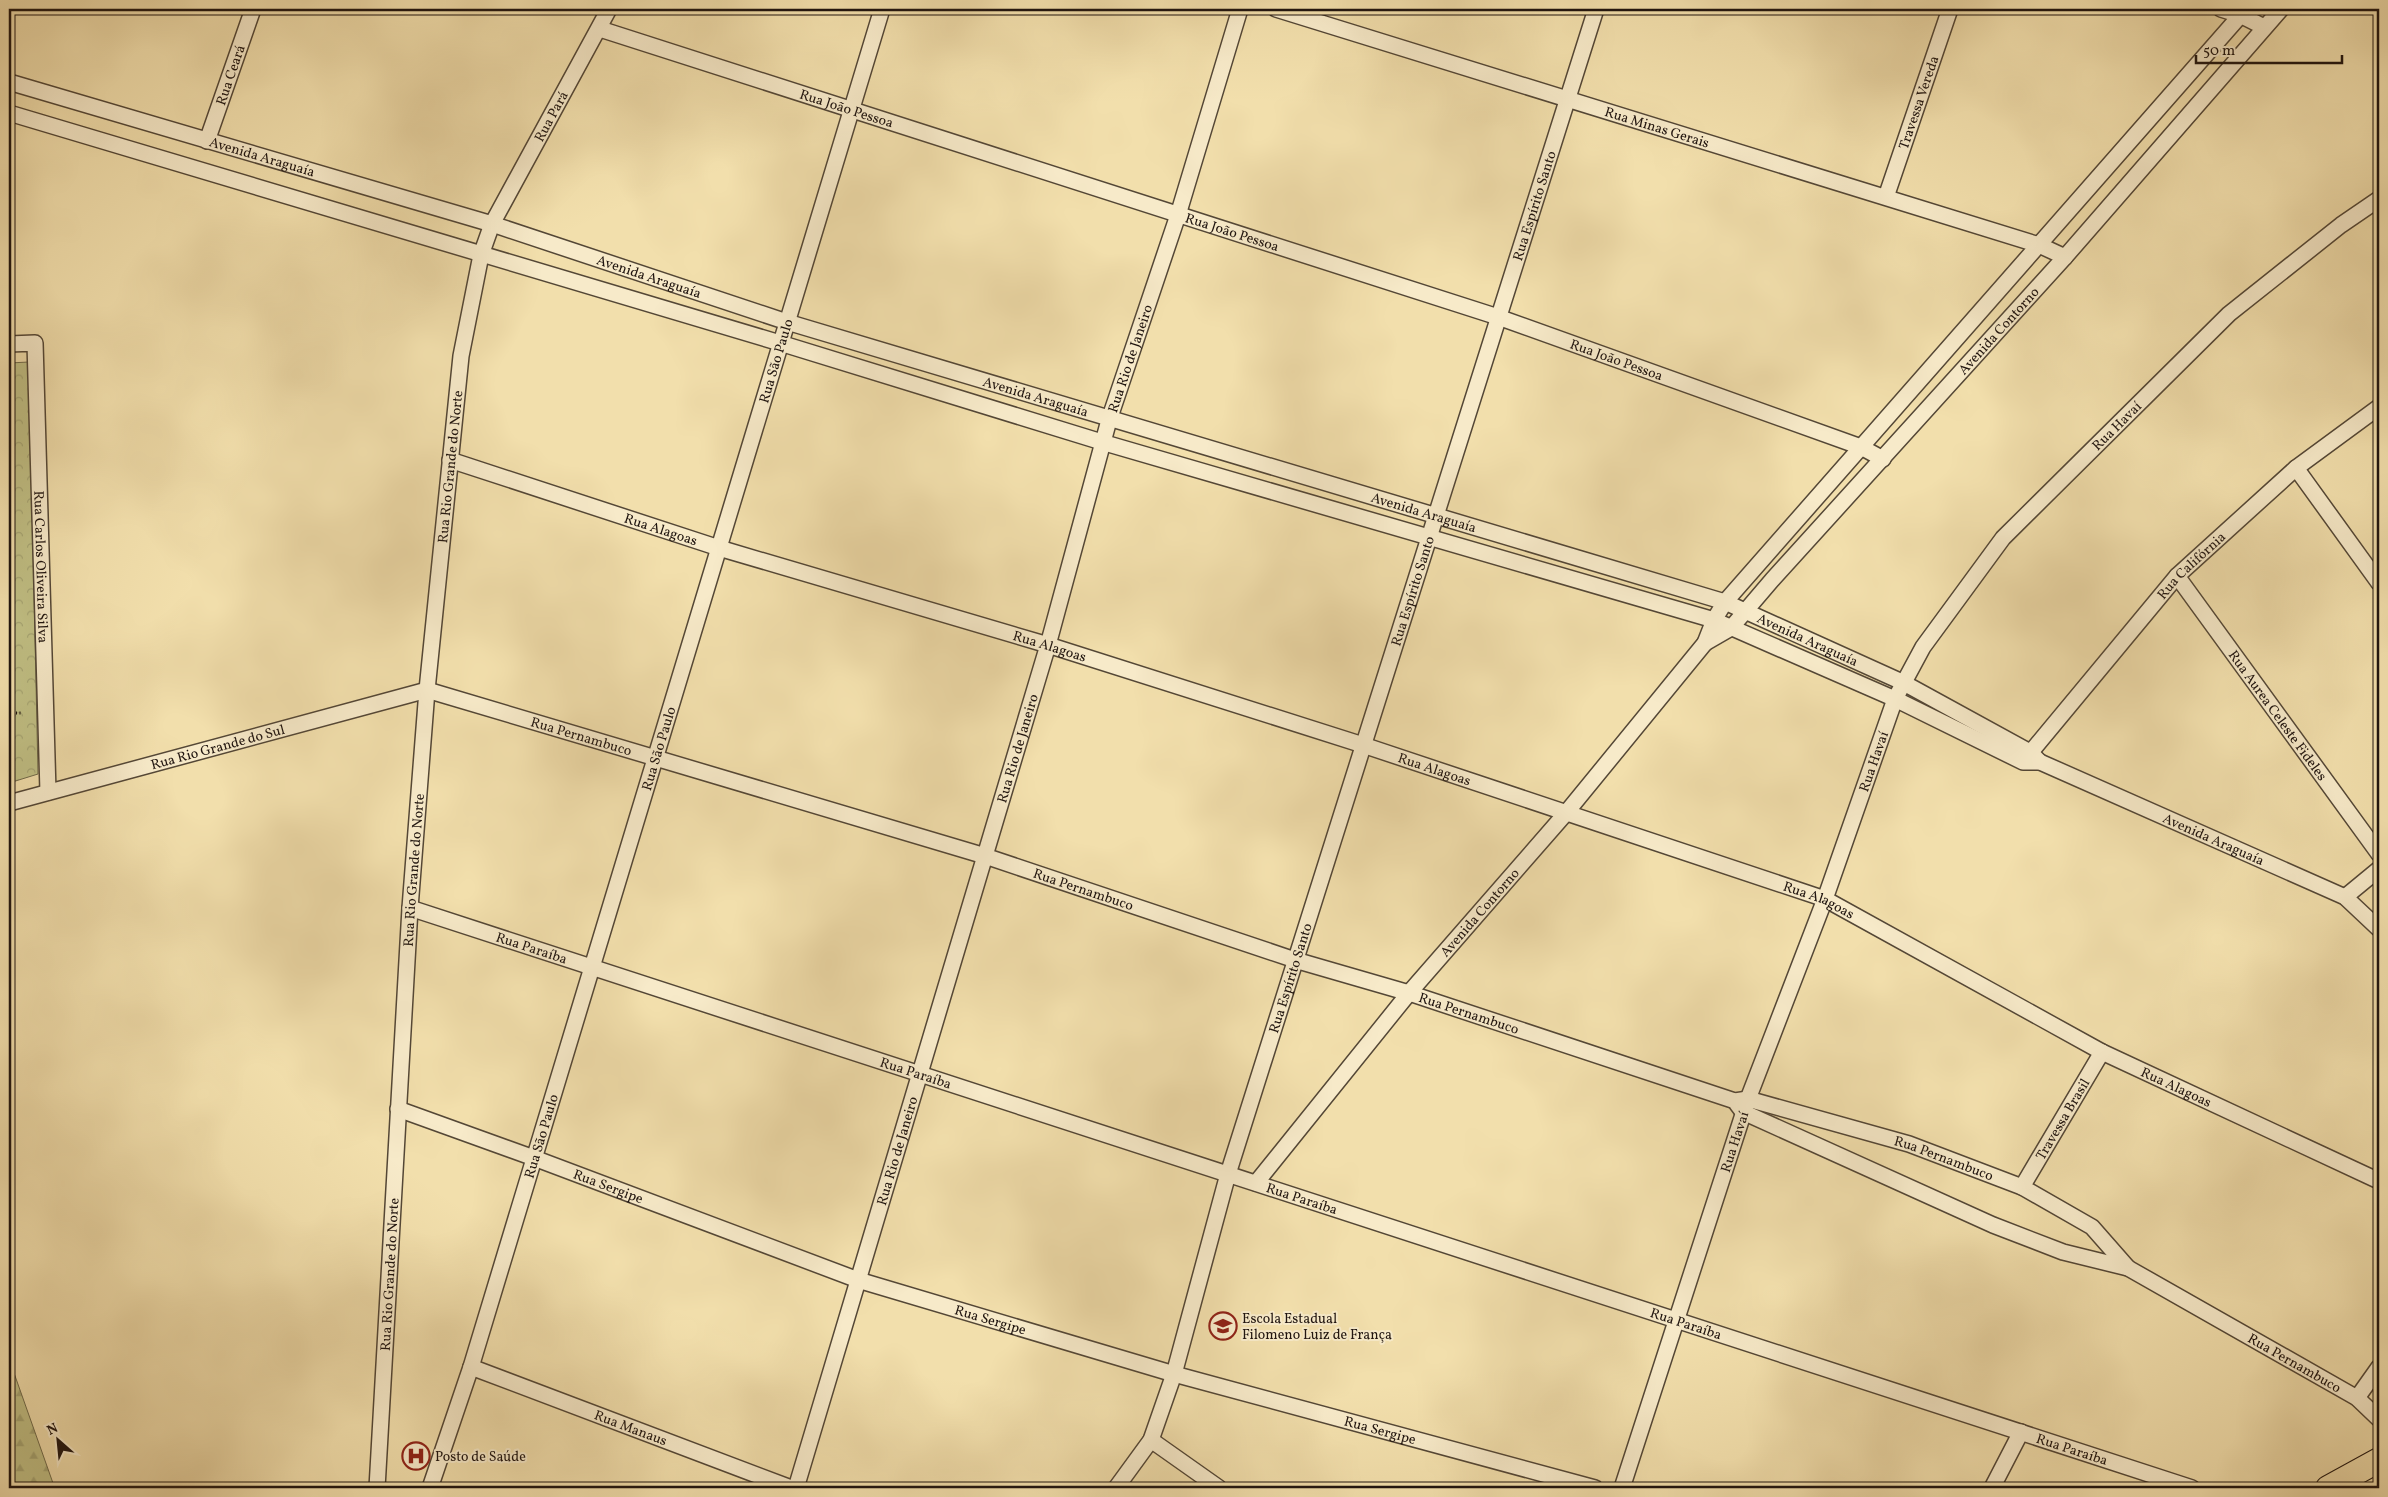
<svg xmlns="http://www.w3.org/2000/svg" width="2388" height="1497" viewBox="0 0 2388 1497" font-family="Vollkorn,serif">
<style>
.forest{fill:url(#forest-firs);stroke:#706a4a}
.park{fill:url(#park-crowns);stroke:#706a4a}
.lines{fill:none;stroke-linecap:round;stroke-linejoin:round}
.minor-casing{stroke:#544736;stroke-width:18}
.primary-casing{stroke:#1f140f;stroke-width:26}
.path{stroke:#1f140f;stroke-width:3;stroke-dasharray:1 2.5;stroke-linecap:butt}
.minor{stroke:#f7eac9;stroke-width:15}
.primary{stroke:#f2dfac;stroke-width:24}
.labels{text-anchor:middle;stroke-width:4;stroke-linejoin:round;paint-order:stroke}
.street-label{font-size:14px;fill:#1f140f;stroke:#f7eac9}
.poi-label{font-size:14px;fill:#1f140f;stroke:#f7eac9;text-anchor:start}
</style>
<defs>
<pattern id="forest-firs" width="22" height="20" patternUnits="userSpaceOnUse" patternTransform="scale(1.25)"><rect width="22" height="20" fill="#c1c085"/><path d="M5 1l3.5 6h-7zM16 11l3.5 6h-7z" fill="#a5a472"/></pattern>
<pattern id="park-crowns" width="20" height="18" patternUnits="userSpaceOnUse" patternTransform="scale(1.25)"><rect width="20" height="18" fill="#c1c085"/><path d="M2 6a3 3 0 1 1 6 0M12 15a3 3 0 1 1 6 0" fill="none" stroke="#a5a472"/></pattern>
</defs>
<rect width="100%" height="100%" fill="#f2dfac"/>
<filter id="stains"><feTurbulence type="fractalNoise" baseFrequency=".004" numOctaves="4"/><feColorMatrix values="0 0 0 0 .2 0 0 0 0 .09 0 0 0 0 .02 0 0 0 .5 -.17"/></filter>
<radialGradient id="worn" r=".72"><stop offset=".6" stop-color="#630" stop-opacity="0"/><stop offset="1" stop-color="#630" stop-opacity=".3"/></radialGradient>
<path class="forest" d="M9,1367L14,1373L54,1486L67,1488H9Z"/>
<path class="park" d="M29,362L38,774L9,783V363Z"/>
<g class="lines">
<g class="minor-casing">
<g id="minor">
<path id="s1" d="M1276,9L2039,245L2065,257"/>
<path d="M2221,9L2240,15L2264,27"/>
<path id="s2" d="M600,29L1498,317L1861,447L1883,459"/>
<path id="s3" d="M9,82L492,224L787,322L1725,602L1902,682L2030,752L2040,762"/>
<path id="s4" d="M9,113L780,343L1105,443L1714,620L1895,699L2023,762H2040L2345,897L2379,929"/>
<path id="s5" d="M207,141L253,9"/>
<path id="s6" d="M1886,197L1950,9"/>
<path id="s7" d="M9,344L35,343L48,792"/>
<path id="s8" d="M450,460L719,548L1048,645L1363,745L1825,899L2102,1052L2379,1181"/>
<path d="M2296,468L2379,583"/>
<path id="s9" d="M2177,576L2379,854"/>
<path id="s10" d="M1705,643L1731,628L1772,580L2065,257L2281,9"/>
<path id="s11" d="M2026,758L2177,576L2296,468L2379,407"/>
<path id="s12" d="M9,803L427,690L985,856L1295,960L1409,993L1735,1101L1748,1099L1909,1144L2022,1187L2092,1227L2128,1268"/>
<path d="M2345,897L2379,869"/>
<path id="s13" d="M410,908L2192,1488"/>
<path id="s14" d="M1737,1104L1743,1112L1993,1225L2063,1252L2128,1268L2357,1398L2379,1419"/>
<path id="s15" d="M398,1109L534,1158L858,1280L1174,1374L1595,1488"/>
<path id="s16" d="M1256,1183L1409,993L1566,813L1705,643L1714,620L1725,602L2246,9"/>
<path id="s17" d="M2022,1187L2102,1052"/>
<path id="s18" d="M471,1367L791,1488"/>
<path d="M2357,1398L2379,1367"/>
<path d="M1151,1440L1219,1488"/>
<path id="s19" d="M377,1488L410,908L427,690L461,356L481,255L492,224L609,9"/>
<path id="s20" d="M430,1488L471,1367L882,9"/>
<path id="s21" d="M796,1488L1048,645L1109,420L1178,215L1240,9"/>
<path id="s22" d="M1116,1488L1151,1440L1174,1374L1228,1174L1596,9"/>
<path id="s23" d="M1622,1488L1748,1099L1825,899L1895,699L1923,647L2003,538L2229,314L2341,225L2379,199"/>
<path d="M1992,1488L2021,1432"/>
</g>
</g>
<g class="primary-casing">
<path id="primary" d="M2328,1488L2379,1460"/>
</g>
<path class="path" d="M9,713H21"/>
<use href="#minor" class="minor"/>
<use href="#primary" class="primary"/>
</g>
<defs>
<g id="school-ring" transform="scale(1.4375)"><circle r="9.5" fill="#f7eac9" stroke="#8f2418" stroke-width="1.5"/><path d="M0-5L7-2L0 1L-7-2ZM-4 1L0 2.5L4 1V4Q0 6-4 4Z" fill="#8f2418"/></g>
<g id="hospital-ring" transform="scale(1.4375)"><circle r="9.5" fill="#f7eac9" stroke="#8f2418" stroke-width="1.5"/><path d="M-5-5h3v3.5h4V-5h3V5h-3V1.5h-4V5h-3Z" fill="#8f2418"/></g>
</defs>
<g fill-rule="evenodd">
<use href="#school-ring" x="1223" y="1326"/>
<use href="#hospital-ring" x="416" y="1456"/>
</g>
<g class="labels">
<g class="street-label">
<text dy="5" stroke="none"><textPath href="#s5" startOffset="70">Rua Ceará</textPath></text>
<text dy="5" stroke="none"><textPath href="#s6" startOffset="100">Travessa Vereda</textPath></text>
<text dy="5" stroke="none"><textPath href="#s2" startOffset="259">Rua João Pessoa</textPath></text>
<text dy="5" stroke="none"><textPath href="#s19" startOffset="1394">Rua Pará</textPath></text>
<text dy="5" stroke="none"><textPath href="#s1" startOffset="399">Rua Minas Gerais</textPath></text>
<text dy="5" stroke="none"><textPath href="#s3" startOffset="264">Avenida Araguaía</textPath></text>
<text dy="5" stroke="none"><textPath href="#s22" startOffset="1352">Rua Espírito Santo</textPath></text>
<text dy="5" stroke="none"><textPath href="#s2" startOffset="664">Rua João Pessoa</textPath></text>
<text dy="5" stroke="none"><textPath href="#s3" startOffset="669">Avenida Araguaía</textPath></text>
<text dy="5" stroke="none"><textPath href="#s10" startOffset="430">Avenida Contorno</textPath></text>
<text dy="5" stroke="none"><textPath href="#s21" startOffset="1178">Rua Rio de Janeiro</textPath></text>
<text dy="5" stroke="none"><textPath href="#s2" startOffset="1069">Rua João Pessoa</textPath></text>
<text dy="5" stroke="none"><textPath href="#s20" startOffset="1179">Rua São Paulo</textPath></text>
<text dy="5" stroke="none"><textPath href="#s3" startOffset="1074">Avenida Araguaía</textPath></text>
<text dy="5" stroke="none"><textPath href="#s23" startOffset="1189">Rua Havaí</textPath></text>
<text dy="5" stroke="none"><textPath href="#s19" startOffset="1024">Rua Rio Grande do Norte</textPath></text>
<text dy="5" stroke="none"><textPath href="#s3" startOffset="1479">Avenida Araguaía</textPath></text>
<text dy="5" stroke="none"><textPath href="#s8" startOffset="222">Rua Alagoas</textPath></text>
<text dy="5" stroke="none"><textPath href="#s11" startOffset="254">Rua Califórnia</textPath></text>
<text dy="5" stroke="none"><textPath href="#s7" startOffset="250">Rua Carlos Oliveira Silva</textPath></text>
<text dy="5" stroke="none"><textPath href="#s22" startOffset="948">Rua Espírito Santo</textPath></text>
<text dy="5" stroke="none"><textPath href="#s3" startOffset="1884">Avenida Araguaía</textPath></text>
<text dy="5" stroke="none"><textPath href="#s8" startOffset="628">Rua Alagoas</textPath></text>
<text dy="5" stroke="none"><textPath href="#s9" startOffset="172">Rua Aurea Celeste Fideles</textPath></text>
<text dy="5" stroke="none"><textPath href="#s12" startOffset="594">Rua Pernambuco</textPath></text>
<text dy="5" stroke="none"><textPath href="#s12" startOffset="216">Rua Rio Grande do Sul</textPath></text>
<text dy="5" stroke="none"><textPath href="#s21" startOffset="772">Rua Rio de Janeiro</textPath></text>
<text dy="5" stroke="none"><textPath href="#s20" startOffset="774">Rua São Paulo</textPath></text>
<text dy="5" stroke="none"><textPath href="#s23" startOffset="769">Rua Havaí</textPath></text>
<text dy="5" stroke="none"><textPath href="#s8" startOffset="1032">Rua Alagoas</textPath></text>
<text dy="5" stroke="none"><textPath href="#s4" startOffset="2326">Avenida Araguaía</textPath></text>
<text dy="5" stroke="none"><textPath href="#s19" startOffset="619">Rua Rio Grande do Norte</textPath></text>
<text dy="5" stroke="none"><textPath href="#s12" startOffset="1119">Rua Pernambuco</textPath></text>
<text dy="5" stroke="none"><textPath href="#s8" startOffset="1438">Rua Alagoas</textPath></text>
<text dy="5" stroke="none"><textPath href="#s16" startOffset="351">Avenida Contorno</textPath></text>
<text dy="5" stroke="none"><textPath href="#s13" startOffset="128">Rua Paraíba</textPath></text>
<text dy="5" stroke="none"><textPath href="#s22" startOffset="542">Rua Espírito Santo</textPath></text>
<text dy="5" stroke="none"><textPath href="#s12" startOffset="1524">Rua Pernambuco</textPath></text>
<text dy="5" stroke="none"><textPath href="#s13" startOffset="532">Rua Paraíba</textPath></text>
<text dy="5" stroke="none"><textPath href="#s8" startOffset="1842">Rua Alagoas</textPath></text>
<text dy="5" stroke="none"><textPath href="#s17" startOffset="79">Travessa Brasil</textPath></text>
<text dy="5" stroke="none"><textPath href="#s20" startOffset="369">Rua São Paulo</textPath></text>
<text dy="5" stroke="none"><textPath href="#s23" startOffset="364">Rua Havaí</textPath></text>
<text dy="5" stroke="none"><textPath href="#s21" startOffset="352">Rua Rio de Janeiro</textPath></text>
<text dy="5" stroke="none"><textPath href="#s12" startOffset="2022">Rua Pernambuco</textPath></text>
<text dy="5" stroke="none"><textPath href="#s15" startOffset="224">Rua Sergipe</textPath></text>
<text dy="5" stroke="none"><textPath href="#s13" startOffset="938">Rua Paraíba</textPath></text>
<text dy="5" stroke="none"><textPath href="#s19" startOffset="214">Rua Rio Grande do Norte</textPath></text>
<text dy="5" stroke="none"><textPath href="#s15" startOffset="629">Rua Sergipe</textPath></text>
<text dy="5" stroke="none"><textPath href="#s13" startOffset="1342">Rua Paraíba</textPath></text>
<text dy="5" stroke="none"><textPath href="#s14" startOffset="618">Rua Pernambuco</textPath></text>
<text dy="5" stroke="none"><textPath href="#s18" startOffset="171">Rua Manaus</textPath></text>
<text dy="5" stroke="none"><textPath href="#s15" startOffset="1034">Rua Sergipe</textPath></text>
<text dy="5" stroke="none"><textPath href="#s13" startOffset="1748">Rua Paraíba</textPath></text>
</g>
<g class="poi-label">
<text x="1242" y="1323">Escola Estadual<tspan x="1242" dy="16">Filomeno Luiz de França</tspan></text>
<text x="435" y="1461">Posto de Saúde</text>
</g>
</g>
<rect width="2388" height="1497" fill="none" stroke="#f2dfac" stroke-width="30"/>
<rect x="10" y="10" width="2368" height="1477" fill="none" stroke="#1f140f" stroke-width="2.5"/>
<rect x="15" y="15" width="2358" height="1467" fill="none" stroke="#1f140f"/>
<g transform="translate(58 1440) rotate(333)" stroke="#f7eac9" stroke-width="4" paint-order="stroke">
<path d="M0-4L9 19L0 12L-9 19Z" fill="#1f140f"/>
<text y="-8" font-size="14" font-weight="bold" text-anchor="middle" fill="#1f140f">N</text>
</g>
<path d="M2196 55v8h146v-8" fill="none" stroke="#1f140f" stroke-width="2.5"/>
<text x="2203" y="55" font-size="15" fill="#1f140f" stroke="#f7eac9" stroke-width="4" paint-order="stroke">50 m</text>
<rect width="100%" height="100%" filter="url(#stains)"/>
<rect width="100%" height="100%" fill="url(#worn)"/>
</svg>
